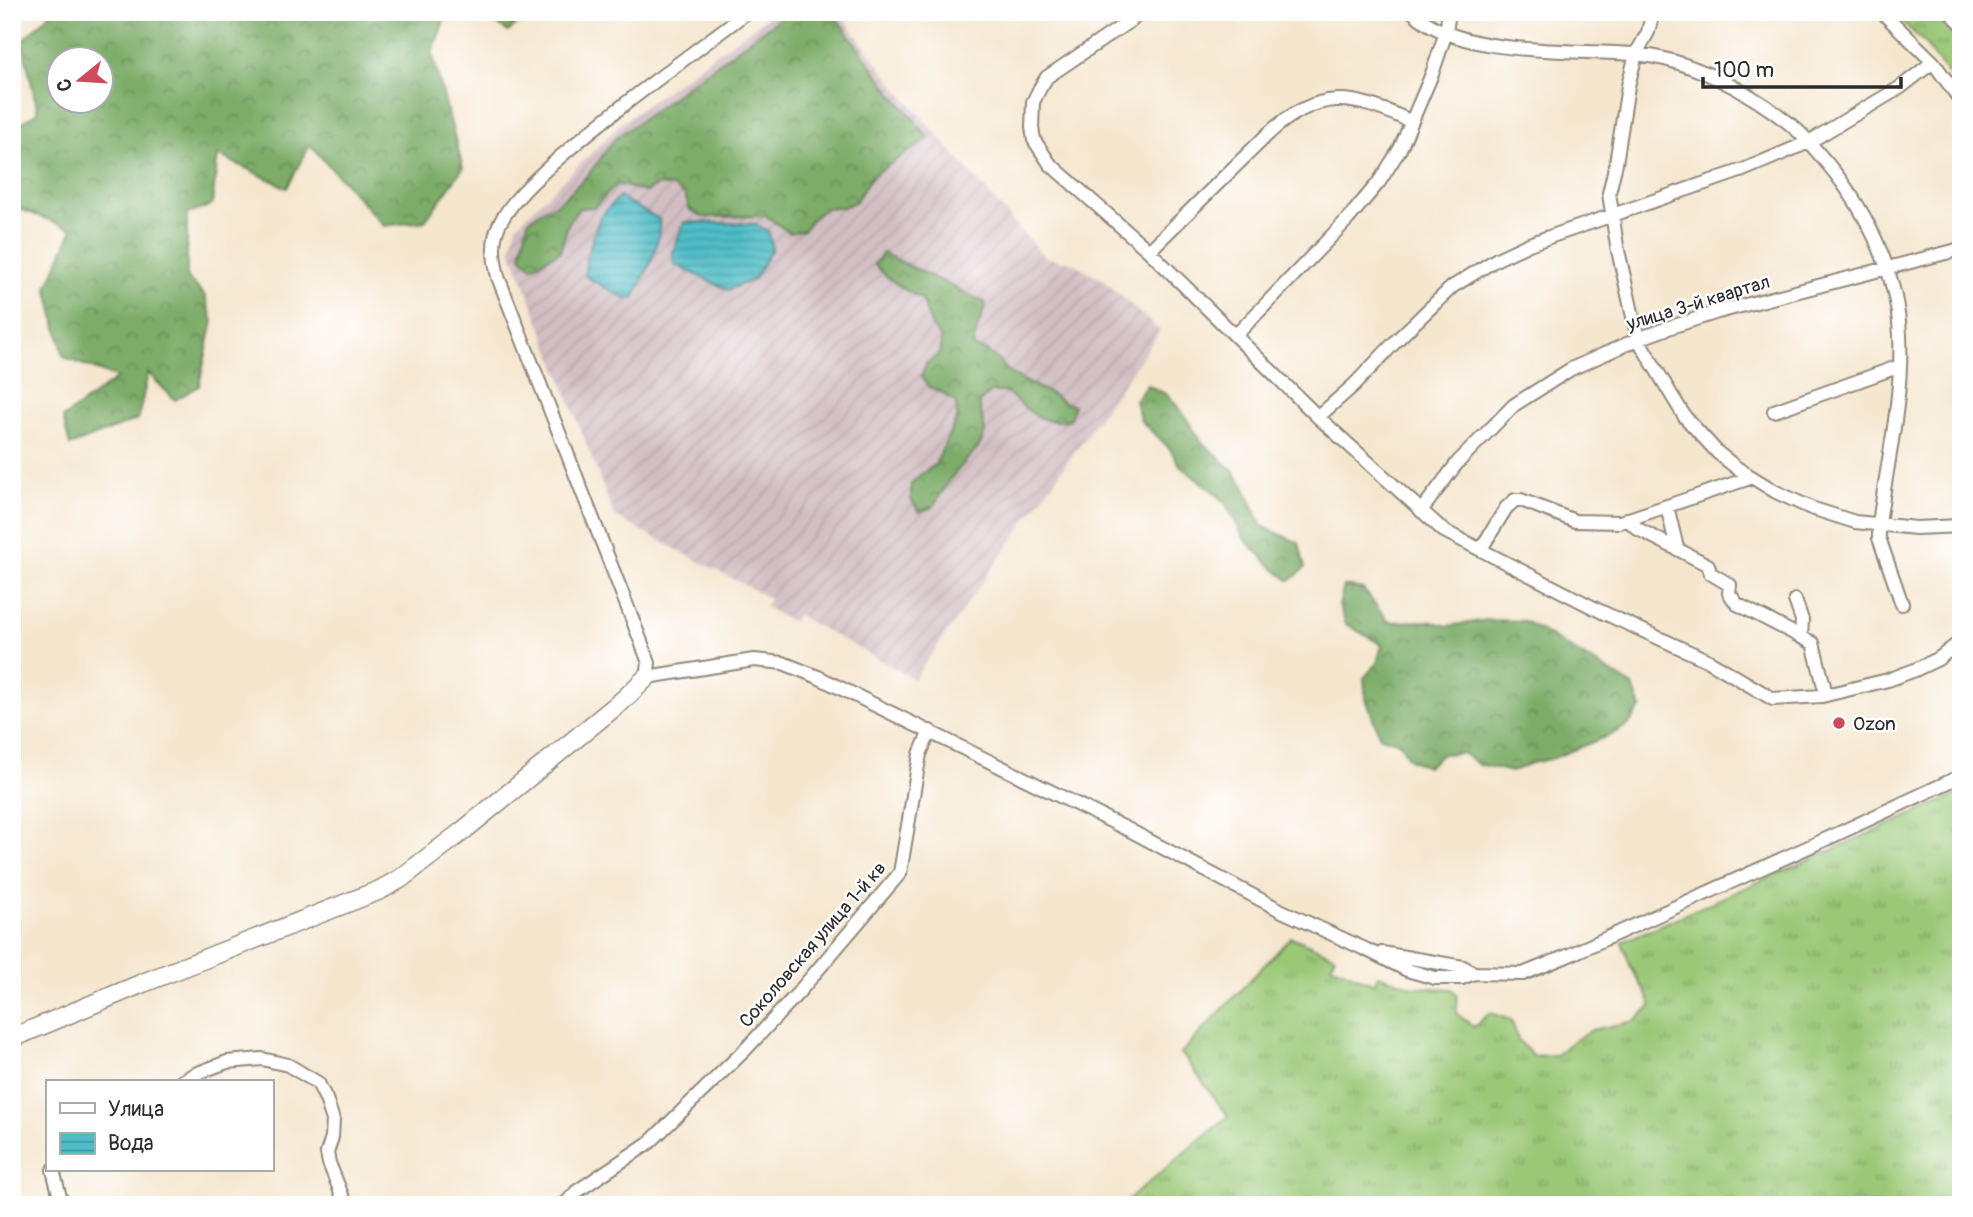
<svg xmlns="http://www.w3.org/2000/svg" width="1973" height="1217" viewBox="0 0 1973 1217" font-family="Pangolin,sans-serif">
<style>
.industrial{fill:url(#industrial-furrows)}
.grass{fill:url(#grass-tufts);stroke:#627a50;stroke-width:2}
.forest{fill:url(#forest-crowns);stroke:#536c49;stroke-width:2;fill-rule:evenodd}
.water{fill:url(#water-rules);stroke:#3d7479;stroke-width:2}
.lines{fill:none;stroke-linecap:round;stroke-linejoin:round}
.street-casing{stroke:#90887c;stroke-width:16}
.secondary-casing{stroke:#90887c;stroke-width:21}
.street{stroke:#fff;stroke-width:12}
.secondary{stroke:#fff;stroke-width:18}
.poi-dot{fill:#d1495b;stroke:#fff;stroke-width:2.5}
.labels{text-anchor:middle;stroke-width:5;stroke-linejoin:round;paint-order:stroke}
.street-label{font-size:19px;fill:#2b2b2b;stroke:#fff}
.poi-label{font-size:19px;fill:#2b2b2b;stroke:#fff;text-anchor:start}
</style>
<defs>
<pattern id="industrial-furrows" width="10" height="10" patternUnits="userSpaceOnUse" patternTransform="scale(1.75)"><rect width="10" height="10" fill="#d2bec2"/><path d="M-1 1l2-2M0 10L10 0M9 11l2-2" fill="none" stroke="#b4a3a7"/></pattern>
<pattern id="grass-tufts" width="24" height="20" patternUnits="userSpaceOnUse" patternTransform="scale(1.75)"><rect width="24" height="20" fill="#9ac876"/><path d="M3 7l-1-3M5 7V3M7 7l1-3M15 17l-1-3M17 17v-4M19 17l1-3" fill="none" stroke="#7ea361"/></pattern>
<pattern id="forest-crowns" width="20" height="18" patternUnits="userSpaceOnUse" patternTransform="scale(1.75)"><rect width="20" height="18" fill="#7bac67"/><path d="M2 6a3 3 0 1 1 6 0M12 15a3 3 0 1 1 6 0" fill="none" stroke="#658c55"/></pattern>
<pattern id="water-rules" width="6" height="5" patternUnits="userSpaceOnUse" patternTransform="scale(1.75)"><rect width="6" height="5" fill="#4fbdc7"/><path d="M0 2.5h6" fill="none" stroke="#429aa2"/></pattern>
</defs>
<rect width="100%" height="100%" fill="#fff"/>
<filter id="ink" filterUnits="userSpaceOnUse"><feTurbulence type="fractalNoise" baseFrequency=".0143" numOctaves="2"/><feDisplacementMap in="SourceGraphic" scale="14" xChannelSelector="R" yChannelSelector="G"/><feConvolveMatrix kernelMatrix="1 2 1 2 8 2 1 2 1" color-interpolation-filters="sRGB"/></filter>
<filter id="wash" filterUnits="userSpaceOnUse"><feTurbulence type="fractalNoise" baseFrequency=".00686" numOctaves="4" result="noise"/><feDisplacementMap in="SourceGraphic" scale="28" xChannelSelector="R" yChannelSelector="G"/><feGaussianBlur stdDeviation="1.57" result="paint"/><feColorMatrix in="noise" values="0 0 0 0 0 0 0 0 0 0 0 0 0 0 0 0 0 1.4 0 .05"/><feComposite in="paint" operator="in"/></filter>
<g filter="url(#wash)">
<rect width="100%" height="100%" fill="#f5e6ce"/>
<path class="industrial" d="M774,12H839L894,85L1037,249L1047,258L1071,262L1102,279L1160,331L914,679L797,615L792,622L765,607L769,598L617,518L613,513L511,249L517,225L623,122Z"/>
<path class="grass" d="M1891,12H1940L1961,37V90L1921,39Z
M1961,793V1205H1122L1228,1116L1181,1053L1291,937L1335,956L1331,965L1374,984L1378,975L1414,987L1452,989L1457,996V1014L1474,1027L1490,1013L1511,1020L1519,1041L1533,1056L1556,1055L1573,1041L1592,1030L1635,1021L1652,1005L1630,965L1622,942Z"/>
<path class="forest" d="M52,12H447L432,54L463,168L425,221L384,226L310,145L287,188L218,155L212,205L187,214V277L205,296L213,321L199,386L175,400L148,373L138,419L70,446L63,418L117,378L64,357L47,287L73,229L12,206V129L38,112L22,41ZM60,60H102V102H60Z
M482,12H532L508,32Z
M788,12H832L891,92L929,138L872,176L855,202L841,208H826L813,217L804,230L790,233L766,216L703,217L690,210L685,195L673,187L658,185L645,192L617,184L594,207L579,208L569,222L560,251L532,267L521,256L528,221L541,211L554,205L566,196L587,176L615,139Z
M883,253L986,303C982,319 974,331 973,347L987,351L999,361L1009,372L1024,381L1052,394L1064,403L1074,405L1070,419C1041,427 1027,409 1006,392H991L979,402L985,432L980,445L949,480L933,507L919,512L911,499V484L921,474L935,465L957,418L956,403L943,393L929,387L921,376L927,363L940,353L941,338L932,327L922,299C904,290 888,280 874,264Z
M1147,385L1166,394L1180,409L1202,442L1232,469L1244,486L1262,526L1299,543L1305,568L1290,581L1274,569L1245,540L1226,504L1212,490L1195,478L1180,465L1170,449L1141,421L1135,401Z
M1344,586L1363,589L1389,622L1429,621L1448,626L1487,620L1525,621L1633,686L1641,708L1628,725L1610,735L1551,759L1531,763L1512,772L1478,764L1462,753L1442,754L1427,767L1409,759L1399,742L1380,737L1366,699L1364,678L1377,663L1382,645L1346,624L1339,606Z"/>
<path class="water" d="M619,197L659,219C661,248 646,272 634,298L626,299L585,276L586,259L600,217Z
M684,222L756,224L769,232L772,249L753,280L728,290L674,264L673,252Z"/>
</g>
<g filter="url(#ink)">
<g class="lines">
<g class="street-casing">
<path id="street" d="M747,12C684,60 620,105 560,157C540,175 511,200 499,225C491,243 494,259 498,277L640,639L649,663L647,677L754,660L783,663L818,677L1131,831L1282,911L1367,950L1407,970L1435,978H1462L1474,973L1523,974L1567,956L1833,836L1961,776
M1143,12L1047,77L1040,88L1033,102L1032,127L1034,140L1050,164L1149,251L1318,417L1444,531L1602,612L1709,661L1773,699L1822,696L1888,680L1915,670L1938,659L1961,641
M1413,12C1460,58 1571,49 1633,54C1688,58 1747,90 1790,124C1801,133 1811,144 1820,155C1863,203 1897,269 1900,335C1903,399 1887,462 1879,524V538L1902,604
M1653,12L1648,32L1636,54L1628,86L1616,163L1609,193L1617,246L1638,339L1669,391L1685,417L1718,453L1737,468L1776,492L1811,508L1855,522L1916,528L1961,526
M1882,12L1933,62L1961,101
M1950,12L1961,23
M1149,251L1268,134C1318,88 1352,94 1410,121
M1235,336L1348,219L1379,182L1400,149L1432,74L1446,32L1449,12
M1774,411L1900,366
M1318,417L1354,385L1399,338L1452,287L1497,259L1529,244L1743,170L1809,142L1901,87L1933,62
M1667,506L1677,548
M1421,511L1458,462L1514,405L1571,369L1638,339L1671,327L1718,312L1961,249
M1627,519L1638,529L1708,565L1710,573L1730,585L1729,593L1737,604L1801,637L1802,620L1795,600
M1481,549L1506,508L1515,500H1521L1575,521L1620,522L1750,478
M1801,637L1813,643L1824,686
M1382,953L1463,967L1474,973
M181,1082L195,1074L227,1062L262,1059L288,1065L318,1083L326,1099L333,1120L332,1137L327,1153L329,1163L346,1205
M53,1170L62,1205
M562,1205L567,1202L576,1192L650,1142L745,1050L798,993L900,873L920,754L930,731"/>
</g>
<g class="secondary-casing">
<path id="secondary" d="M12,1038L143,983L380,890L400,879L464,830L623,700L647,677"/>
</g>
<use href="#street" class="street"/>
<use href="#secondary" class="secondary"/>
</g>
</g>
<circle class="poi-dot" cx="1839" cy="723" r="7"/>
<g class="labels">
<g class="street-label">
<text transform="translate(1698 302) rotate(-17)" y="7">улица 3-й квартал</text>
<text transform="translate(812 944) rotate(-49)" y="7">Соколовская улица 1-й кв</text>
</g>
<g class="poi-label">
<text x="1853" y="730">Ozon</text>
</g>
</g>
<rect width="1973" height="1217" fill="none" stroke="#fff" stroke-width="42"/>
<rect x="46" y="1080" width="228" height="91" fill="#ffffff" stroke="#aaaaaa" stroke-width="2"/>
<rect x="60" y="1103" width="35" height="10" fill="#ffffff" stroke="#aaaaaa" stroke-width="2"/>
<text x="108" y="1116" font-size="21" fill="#2b2b2b">Улица</text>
<rect x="60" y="1133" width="35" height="21" fill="url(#water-rules)" stroke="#aaaaaa" stroke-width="2"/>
<text x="108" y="1150" font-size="21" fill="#2b2b2b">Вода</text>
<g transform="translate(80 80) rotate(252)"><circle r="33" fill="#ffffff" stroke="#aaaaaa" stroke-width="2"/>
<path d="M0-5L12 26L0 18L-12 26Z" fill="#d1495b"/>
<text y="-10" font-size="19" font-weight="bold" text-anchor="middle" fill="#2b2b2b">С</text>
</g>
<path d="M1703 77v10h198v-10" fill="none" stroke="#2b2b2b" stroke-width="3.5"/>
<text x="1714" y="77" font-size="21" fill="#2b2b2b" stroke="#ffffff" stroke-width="5" paint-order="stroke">100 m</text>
</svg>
